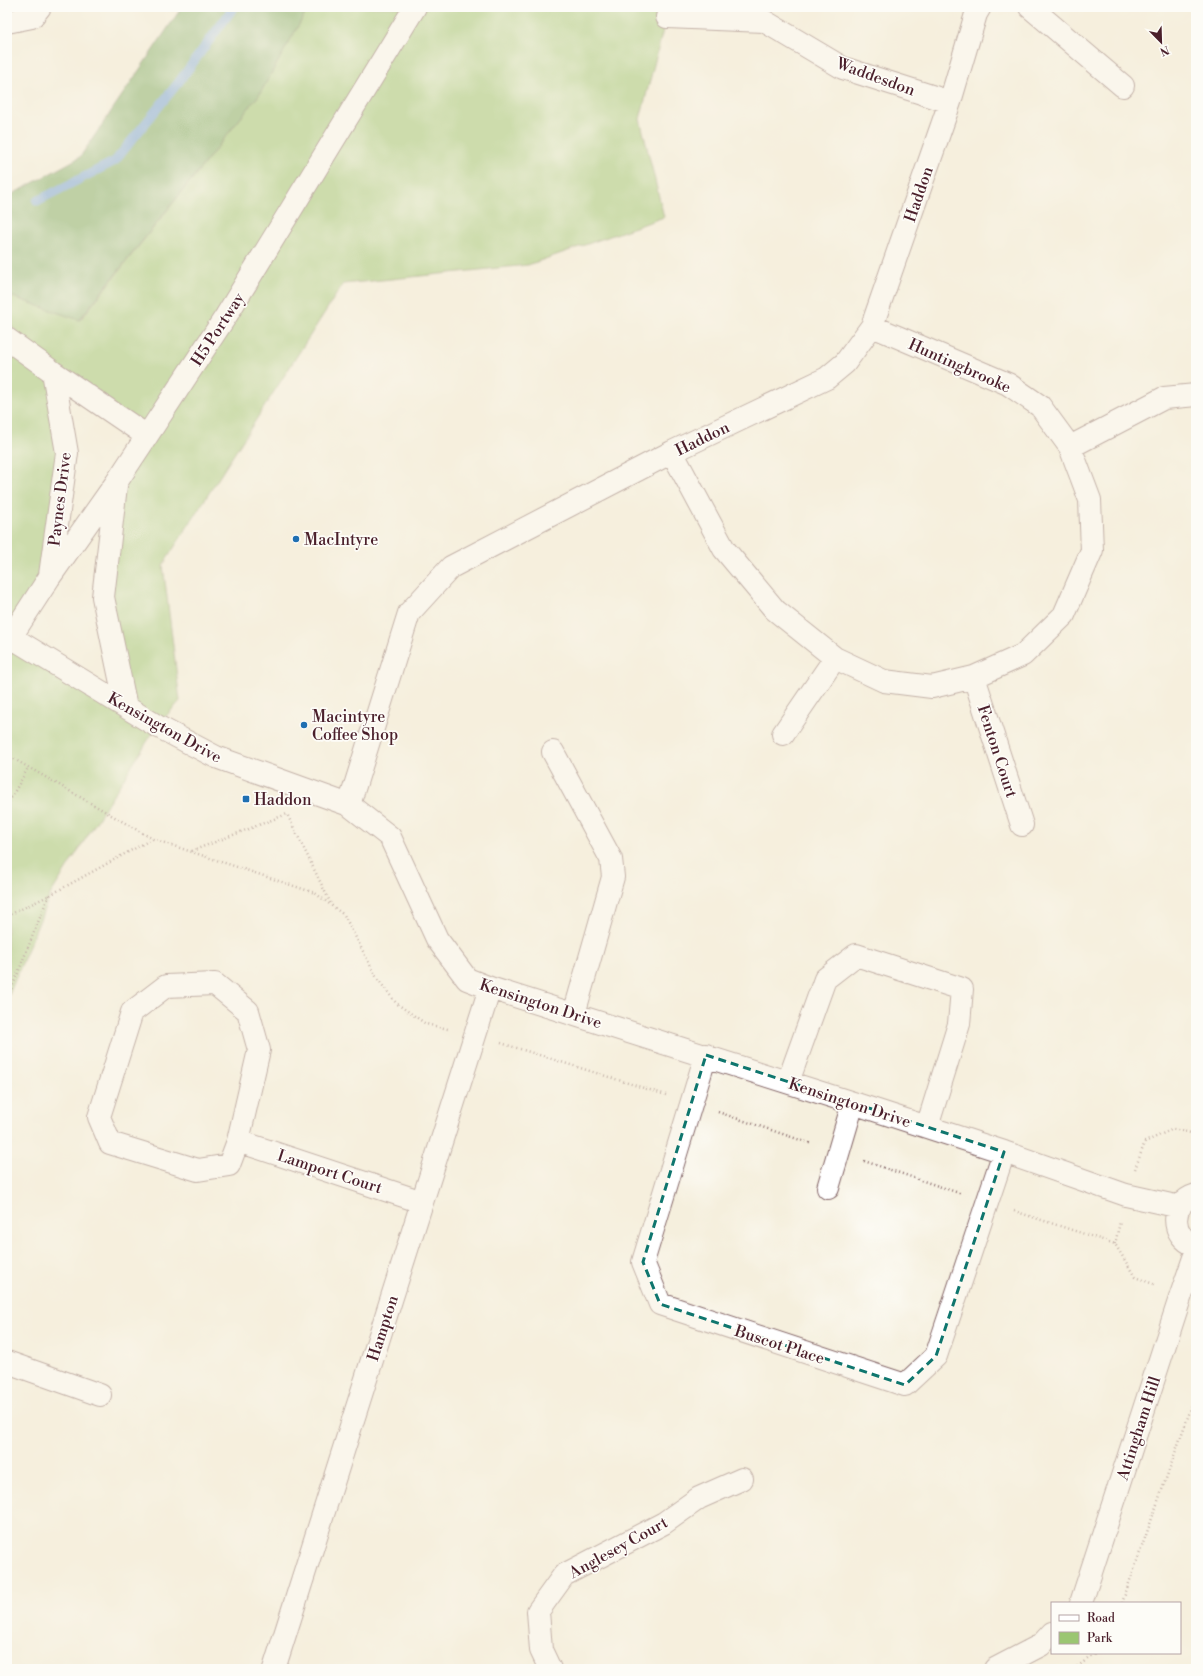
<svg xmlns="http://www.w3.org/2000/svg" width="1203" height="1676" viewBox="0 0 1203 1676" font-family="'Libre Bodoni',serif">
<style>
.green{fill:#9bc672;stroke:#72724e;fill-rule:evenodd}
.forest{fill:#7cab64;stroke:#636548}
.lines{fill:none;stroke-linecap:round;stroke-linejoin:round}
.stream{stroke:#72a2dc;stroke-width:9}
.minor-casing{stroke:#866869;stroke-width:24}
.path{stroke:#866869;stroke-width:2.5;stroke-dasharray:1 3;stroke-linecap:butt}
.minor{stroke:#fff;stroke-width:22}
.marked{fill:none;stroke:#0f766e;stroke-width:3;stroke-dasharray:8 5;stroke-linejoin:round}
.poi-dot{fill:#1f6fb2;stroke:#fdfcf7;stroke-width:1.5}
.labels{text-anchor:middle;stroke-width:3.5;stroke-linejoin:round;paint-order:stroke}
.street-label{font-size:16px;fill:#4a1f2b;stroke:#fdfcf7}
.poi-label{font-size:16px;fill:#4a1f2b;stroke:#fdfcf7;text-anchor:start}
</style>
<rect width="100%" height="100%" fill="#fdfcf7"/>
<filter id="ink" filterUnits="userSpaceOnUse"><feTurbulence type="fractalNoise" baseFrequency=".025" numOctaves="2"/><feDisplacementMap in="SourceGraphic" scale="8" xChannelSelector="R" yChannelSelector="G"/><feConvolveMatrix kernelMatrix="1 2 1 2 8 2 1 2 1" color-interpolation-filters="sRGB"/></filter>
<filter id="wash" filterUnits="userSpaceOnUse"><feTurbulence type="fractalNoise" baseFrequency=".012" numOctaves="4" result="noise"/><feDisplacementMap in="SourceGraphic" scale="16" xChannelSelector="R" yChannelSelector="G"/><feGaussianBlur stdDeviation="0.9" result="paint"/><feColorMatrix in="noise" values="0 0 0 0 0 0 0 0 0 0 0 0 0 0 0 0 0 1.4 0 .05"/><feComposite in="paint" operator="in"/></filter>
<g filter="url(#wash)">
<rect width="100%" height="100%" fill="#f5efdd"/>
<path class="green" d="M309,7H669L640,119L664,217L528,265L343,284L163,565L180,701L157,726L50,895L7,1000V339L51,371L7,321V295L80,320L259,95ZM53,373L147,436L116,483L103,597L126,707L12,637L49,578L67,453Z"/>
<path class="forest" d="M182,7H309L259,95L79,320L7,295V197L80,157Z"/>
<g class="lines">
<path class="stream" d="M37,201L115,161L178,83L234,7"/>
</g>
</g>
<g filter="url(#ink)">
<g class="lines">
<g class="minor-casing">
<path id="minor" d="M1030,7L1123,86
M667,17L764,21L843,68L950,102
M7,22L32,17L40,7
M7,339L53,372L147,436
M1070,447L1164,398L1196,395
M672,452L724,549L775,610L835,658L884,681L932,687L974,677L1023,655L1064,615L1092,550L1090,500L1070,447L1040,406L1008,384L872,326
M116,486L103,597L126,707
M50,575L67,453L53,372
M11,637L157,726L216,757L349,805L390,837L437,939L467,979L490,988L853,1103L1004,1152L1126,1195L1180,1207
M7,643L49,578L116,483L226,316L415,7
M974,677L1022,825
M783,734L835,658
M553,752L611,859L613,877L574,1014
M349,805L409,613L451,567L672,452L827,378L845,363L872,326L950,102L976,14L980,7
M706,1055L643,1262L660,1304L905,1385L936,1356L1004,1152
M788,1082L825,979L856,955L962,989L959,1024L927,1127
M238,1141L229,1165L198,1170L110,1143L99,1117L132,1012L166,986L215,984L248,1011L259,1050L238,1141L422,1202
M828,1188L853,1103
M1196,1195C1169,1203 1170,1237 1196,1246
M7,1362L100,1395
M1081,1603L1181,1295L1196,1252
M274,1669L490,988
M550,1669L541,1650L538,1611L564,1575L664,1523L699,1498L742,1479
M995,1669L1041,1645L1052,1633"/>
</g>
<path class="path" d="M7,755L153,839L315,893L344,915L377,978L396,1003L426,1024L448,1029
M7,805L28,768
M192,851L287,814L332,906
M7,916L50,895L152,839
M7,1000L49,895
M501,1043L666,1095
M718,1112L812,1144
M864,1161L962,1194
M1135,1169L1145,1142L1173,1129L1196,1134
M1014,1211L1115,1244L1135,1277L1156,1285
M1115,1244L1120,1222
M1122,1603L1196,1394
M1074,1669L1096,1653"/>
<use href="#minor" class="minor"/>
</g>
</g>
<path d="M0 0H1203V1676H0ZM706,1055L1004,1152L936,1356L905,1385L660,1304L643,1262Z" fill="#f5efdd" fill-opacity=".55" fill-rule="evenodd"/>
<path class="marked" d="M706,1055L1004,1152L936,1356L905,1385L660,1304L643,1262Z"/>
<g class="poi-dot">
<circle cx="296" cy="539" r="4"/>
<circle cx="304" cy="725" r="4"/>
<rect x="242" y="795" width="8" height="8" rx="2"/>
</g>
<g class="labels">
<g class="street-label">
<text transform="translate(876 76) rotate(20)" y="6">Waddesdon</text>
<text transform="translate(918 194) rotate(-71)" y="6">Haddon</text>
<text transform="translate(217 329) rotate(-57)" y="6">H5 Portway</text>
<text transform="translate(960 365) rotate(24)" y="6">Huntingbrooke</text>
<text transform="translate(702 438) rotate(-26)" y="6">Haddon</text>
<text transform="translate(59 499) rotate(-83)" y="6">Paynes Drive</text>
<text transform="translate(165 727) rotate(29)" y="6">Kensington Drive</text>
<text transform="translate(998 751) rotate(72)" y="6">Fenton Court</text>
<text transform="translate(541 1003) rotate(18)" y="6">Kensington Drive</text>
<text transform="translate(850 1102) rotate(18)" y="6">Kensington Drive</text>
<text transform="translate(330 1171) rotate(18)" y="6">Lamport Court</text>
<text transform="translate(382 1328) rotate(-72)" y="6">Hampton</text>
<text transform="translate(780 1344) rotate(18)" y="6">Buscot Place</text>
<text transform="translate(1138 1428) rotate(-72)" y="6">Attingham Hill</text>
<text transform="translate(618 1547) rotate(-29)" y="6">Anglesey Court</text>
</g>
<g class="poi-label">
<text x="304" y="545">MacIntyre</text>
<text x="312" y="722">Macintyre<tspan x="312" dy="18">Coffee Shop</tspan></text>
<text x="254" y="805">Haddon</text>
</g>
</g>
<rect width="1203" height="1676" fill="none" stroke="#fdfcf7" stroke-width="24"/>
<rect x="1051" y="1602" width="130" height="52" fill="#fdfcf7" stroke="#b5a4a5"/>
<rect x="1059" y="1615" width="20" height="6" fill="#ffffff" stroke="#b5a4a5"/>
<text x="1087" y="1622" font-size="12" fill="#4a1f2b">Road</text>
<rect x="1059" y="1632" width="20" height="12" fill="#9bc672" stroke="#b5a4a5"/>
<text x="1087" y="1642" font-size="12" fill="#4a1f2b">Park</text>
<g transform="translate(1161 42) rotate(157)" stroke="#fdfcf7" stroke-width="3" paint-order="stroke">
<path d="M0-3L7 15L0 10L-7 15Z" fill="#4a1f2b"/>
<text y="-6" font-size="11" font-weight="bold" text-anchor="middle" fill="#4a1f2b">N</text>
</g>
</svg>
